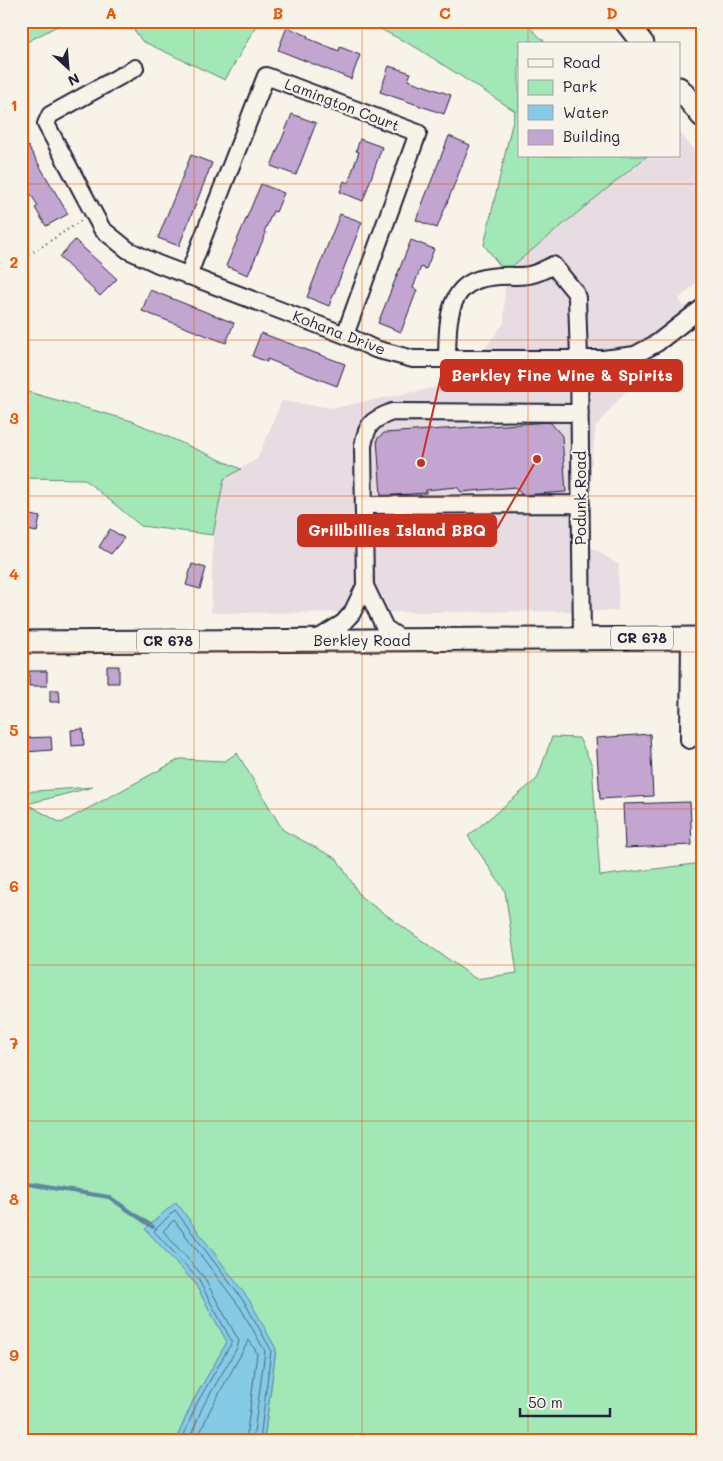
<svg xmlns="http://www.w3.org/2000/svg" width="723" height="1461" viewBox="0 0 723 1461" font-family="Mali,sans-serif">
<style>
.built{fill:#e7dce1}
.green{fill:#a1e8b6;stroke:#628578}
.water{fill:#85cbe6;stroke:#5d87a2}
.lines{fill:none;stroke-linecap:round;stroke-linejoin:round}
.shore{stroke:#4a667f;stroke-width:1}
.stream{stroke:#5d87a2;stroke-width:4}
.building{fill:#c3a5d1;stroke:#22223b}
.minor-casing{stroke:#22223b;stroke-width:20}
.major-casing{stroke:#22223b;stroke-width:25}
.path{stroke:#22223b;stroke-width:2;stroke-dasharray:1 4;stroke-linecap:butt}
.minor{stroke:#f7f3e8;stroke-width:16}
.major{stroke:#f7f3e8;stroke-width:21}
.grid{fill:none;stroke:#e8590c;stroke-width:1;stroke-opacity:0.55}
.labels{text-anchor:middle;stroke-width:4.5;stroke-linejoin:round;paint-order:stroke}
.shield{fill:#f7f3e8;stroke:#62616f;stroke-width:1}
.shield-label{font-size:14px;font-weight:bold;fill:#22223b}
.street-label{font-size:15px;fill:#22223b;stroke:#f7f3e8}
.leader{fill:none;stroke:#c8321e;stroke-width:2}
.callout-dot{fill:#c8321e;stroke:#f7f3e8;stroke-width:2}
.callout{fill:#c8321e;stroke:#c8321e;stroke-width:2}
.callout-label{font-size:16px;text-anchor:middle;font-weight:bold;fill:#fff}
.neatline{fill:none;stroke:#e8590c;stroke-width:2}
.grid-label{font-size:16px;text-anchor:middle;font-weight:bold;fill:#e8590c}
</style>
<rect width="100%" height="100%" fill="#f7f3e8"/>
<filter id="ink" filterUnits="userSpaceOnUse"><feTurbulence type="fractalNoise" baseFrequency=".02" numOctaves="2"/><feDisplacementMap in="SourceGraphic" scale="10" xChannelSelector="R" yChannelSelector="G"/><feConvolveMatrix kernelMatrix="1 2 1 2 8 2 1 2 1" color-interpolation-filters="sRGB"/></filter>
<g filter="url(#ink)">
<path class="built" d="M679,132L702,159V277L679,299L689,316L596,426L582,541L619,565L618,611L211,613L213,535L224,479L257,459L282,401L333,408L458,383L504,323L505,272L647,156H679Z"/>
<path class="green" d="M21,21H67L21,45Z
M128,21H259L225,80L142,41Z
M365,21H523L547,44H519V156H647L505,272L484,245L515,111L417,48Z
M21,390L132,421L241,469L224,479L213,535L141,526L84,479L21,478Z
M552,737L579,738L592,765L600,876L702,863V1440H264L276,1349L146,1229L194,1282L228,1342L193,1401L176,1440H21V792L93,787L27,804L61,823L180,759L225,761L237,753L283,830L337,859L361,897L476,979L517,973L505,891L468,836L537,779Z"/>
<path class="water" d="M176,1202L250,1301L276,1349L264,1440H176L193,1401L227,1342L194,1282L145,1229Z"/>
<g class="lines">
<path class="shore" d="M182,1440L197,1403L232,1342L198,1279L154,1231L175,1210L245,1303L271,1350L260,1440
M189,1440L203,1406L237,1348L239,1341L203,1276L163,1231L174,1220L240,1307L265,1351L253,1440
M197,1440L210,1410L249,1340L257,1353L246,1440"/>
<path class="stream" d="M21,1183L109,1197L153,1227"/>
</g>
<path class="building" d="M287,27L308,36L307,38L339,51L340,47L360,55L351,79L278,50Z
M389,66L411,73L408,80L451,95L444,114L380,92Z
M292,114L316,123L296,175L271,166Z
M449,136L470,145L437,228L416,220Z
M360,139L382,147L363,201L340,192L344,181L348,183L359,152L356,151Z
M28,146L68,214L46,226L35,208L38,206L21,178V150Z
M191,155L212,163L179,246L158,238Z
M261,184L284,193L276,212L273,211L264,232L266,233L248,275L226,266Z
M340,214L362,222L329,306L307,297Z
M75,240L117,279L100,296L59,257Z
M411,240L434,249L426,269L421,267L413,288L417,290L401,332L378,323Z
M150,290L234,323L226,343L142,311Z
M261,333L345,364L337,386L267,359V362L252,356Z
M550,422L562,436L566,492L522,495L515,487L461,492L457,487L426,490V493L381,496L377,439L384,433Z
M21,500L28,502L26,514L40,517L37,532L21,529Z
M110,529L124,538L111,554L99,547Z
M192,564L206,568L200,589L186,585Z
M107,666H119V683H107Z
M29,671H47V686H29Z
M50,690H59L60,702H50Z
M83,729L84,745L72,746L71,730Z
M650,734L653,796L600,799L596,738Z
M51,737L52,750L26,752L25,738Z
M690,802L692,845L625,848L623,804Z"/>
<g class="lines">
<g class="minor-casing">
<path id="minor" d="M135,68L50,115L46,124L102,229L128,250L158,264L345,335L375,349L413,359H603L635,355L657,343L702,308
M188,276L266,76L418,133L345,335
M447,359C448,325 445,282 490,277C520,273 523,282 553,265L575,292L577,298L579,358L582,639
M365,505L581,504
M365,586L385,628L403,640
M314,641L343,623L352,613L365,586L363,446C367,424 371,420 392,412L580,413
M689,740L690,638"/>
</g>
<g class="major-casing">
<path id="major" d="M625,21L643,44
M679,88L702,116
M21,642L702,638"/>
</g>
<path class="path" d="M21,260L82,220"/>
<use href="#minor" class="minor"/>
<use href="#major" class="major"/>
</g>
</g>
<path class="grid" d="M194,21V1440M362,21V1440M528,21V44M528,156V1440M21,184H702M21,340H702M21,496H702M21,652H702M21,809H702M21,965H702M21,1121H702M21,1277H702"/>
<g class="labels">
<g class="shield">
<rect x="611" y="626.5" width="62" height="23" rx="4"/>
<rect x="137" y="629.5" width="62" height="23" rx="4"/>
</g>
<g class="shield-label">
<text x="642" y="643">CR 678</text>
<text x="168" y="646">CR 678</text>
</g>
<g class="street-label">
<text transform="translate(342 105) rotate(21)" y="5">Lamington Court</text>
<text transform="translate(339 333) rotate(21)" y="5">Kohana Drive</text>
<text transform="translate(581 498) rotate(-90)" y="5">Podunk Road</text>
<text x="362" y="646">Berkley Road</text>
</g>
</g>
<path class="leader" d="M421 463L441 376M537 459L496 530"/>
<g class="callout-dot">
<circle cx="421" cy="463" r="5"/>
<circle cx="537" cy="459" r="5"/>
</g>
<g class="callout">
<rect x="441" y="360" width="241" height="31" rx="5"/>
<rect x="298" y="515" width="198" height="31" rx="5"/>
</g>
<g class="callout-label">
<text x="562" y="381">Berkley Fine Wine &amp; Spirits</text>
<text x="397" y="536">Grillbillies Island BBQ</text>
</g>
<rect width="723" height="1461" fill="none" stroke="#f7f3e8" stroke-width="55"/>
<rect x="518" y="42" width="162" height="115" fill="#f7f3e8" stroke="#a29fa3"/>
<rect x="528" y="59" width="25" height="8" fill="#f7f3e8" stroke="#a29fa3"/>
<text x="563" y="68" font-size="15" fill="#22223b">Road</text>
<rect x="528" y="80" width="25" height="15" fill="#a1e8b6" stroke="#a29fa3"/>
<text x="563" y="92" font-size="15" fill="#22223b">Park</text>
<rect x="528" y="105" width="25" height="15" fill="#85cbe6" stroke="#a29fa3"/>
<text x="563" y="118" font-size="15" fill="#22223b">Water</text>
<rect x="528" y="130" width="25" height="15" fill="#c3a5d1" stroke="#a29fa3"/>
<text x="563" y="142" font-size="15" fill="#22223b">Building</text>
<g transform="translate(68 68) rotate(154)" stroke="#f7f3e8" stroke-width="4" paint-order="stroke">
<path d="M0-4L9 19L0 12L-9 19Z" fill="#22223b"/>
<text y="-8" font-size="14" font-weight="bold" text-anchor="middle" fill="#22223b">N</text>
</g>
<path d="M520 1408v8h90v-8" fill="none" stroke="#22223b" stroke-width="2.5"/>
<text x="528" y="1408" font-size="15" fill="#22223b" stroke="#f7f3e8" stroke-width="4" paint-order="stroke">50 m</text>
<rect x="28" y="28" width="668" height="1406" class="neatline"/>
<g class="grid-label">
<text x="111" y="19">A</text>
<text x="278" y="19">B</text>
<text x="445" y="19">C</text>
<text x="612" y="19">D</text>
<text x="14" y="111">1</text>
<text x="14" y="268">2</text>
<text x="14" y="424">3</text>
<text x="14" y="580">4</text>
<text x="14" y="736">5</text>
<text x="14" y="892">6</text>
<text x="14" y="1049">7</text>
<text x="14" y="1205">8</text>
<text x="14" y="1361">9</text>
</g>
</svg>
